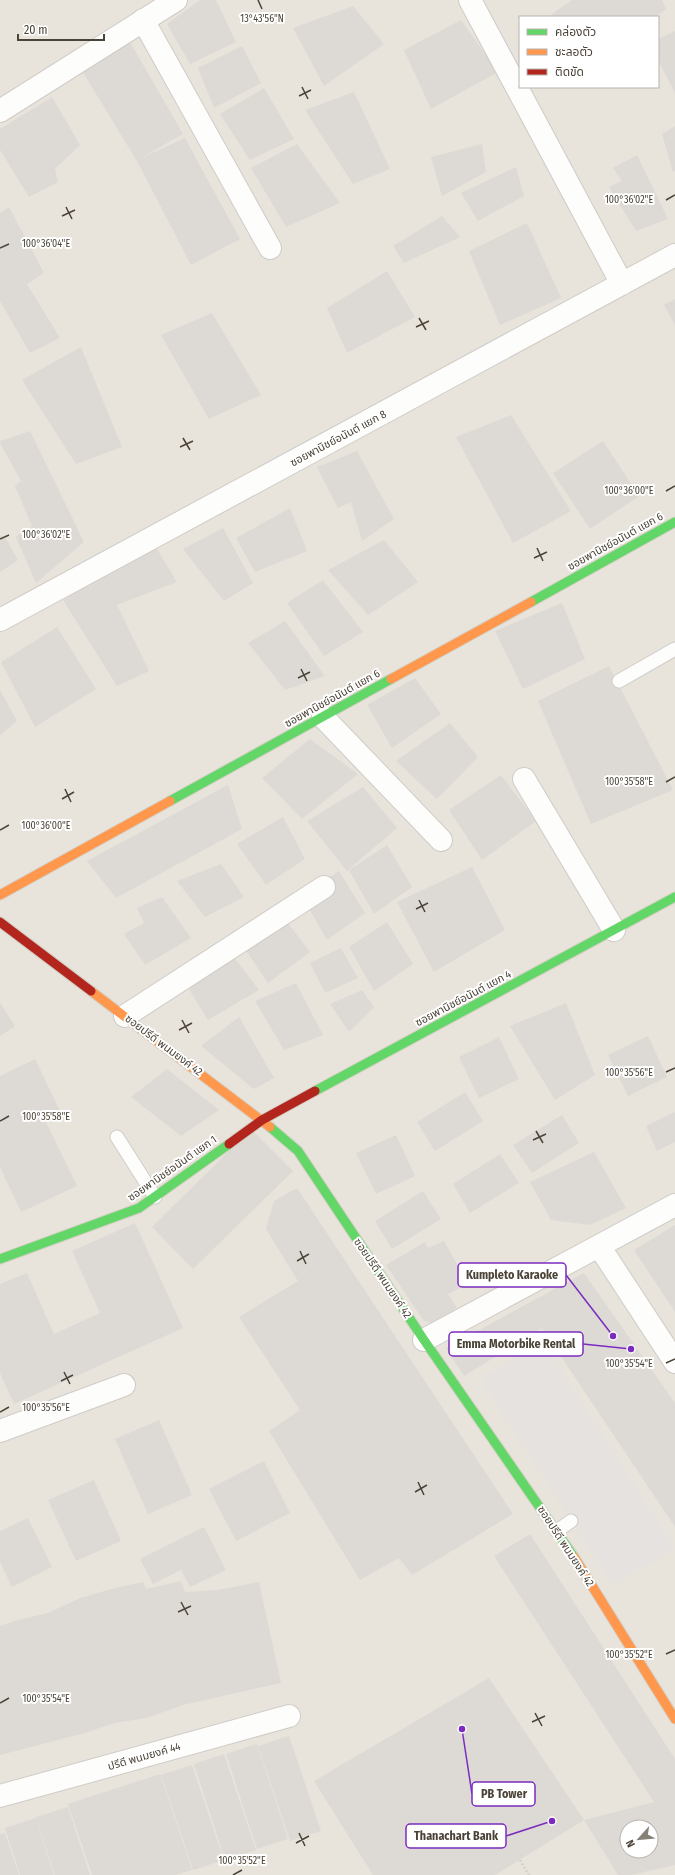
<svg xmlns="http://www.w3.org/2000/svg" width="675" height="1875" viewBox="0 0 675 1875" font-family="'Fira Sans Condensed','Noto Sans Thai',sans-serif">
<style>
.residential{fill:#e8e3db;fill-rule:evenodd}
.parking{fill:#e5e2df}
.building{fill:#dddad6;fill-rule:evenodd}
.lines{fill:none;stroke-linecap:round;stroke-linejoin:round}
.lane-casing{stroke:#cfccc8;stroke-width:15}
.street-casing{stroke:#cfccc8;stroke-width:24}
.fast-casing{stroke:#d3cfc4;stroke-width:11}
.slow-casing{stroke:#d3cfc4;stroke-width:11}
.jam-casing{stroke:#d3cfc4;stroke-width:11}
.path{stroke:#d3d1cc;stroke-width:2.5;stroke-dasharray:2 2;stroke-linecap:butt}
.lane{stroke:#fdfdfc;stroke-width:13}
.street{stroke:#fdfdfc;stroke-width:22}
.fast{stroke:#63d668;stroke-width:9}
.slow{stroke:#ff974d;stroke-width:9}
.jam{stroke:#b3261e;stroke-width:9}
.ticks{fill:none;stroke:#4b4337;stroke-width:1.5}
.labels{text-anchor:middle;stroke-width:4;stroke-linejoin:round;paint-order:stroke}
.street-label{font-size:11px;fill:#4b4337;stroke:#fff}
.ticks-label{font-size:10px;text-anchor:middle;fill:#4b4337;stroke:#fff;stroke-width:4;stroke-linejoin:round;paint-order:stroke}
.leader{fill:none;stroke:#7b2cbf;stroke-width:1.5}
.callout-dot{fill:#7b2cbf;stroke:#fff;stroke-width:1.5}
.callout{fill:#fff;stroke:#7b2cbf;stroke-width:1.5}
.callout-label{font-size:12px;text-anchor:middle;font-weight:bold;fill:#4b4337}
</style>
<rect width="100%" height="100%" fill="#f3f1ee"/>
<path class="residential" d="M0,0H675V1875H0ZM520,17H658V87H520ZM627,1827H651V1851H627Z"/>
<path class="parking" d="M542,1340L675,1548L614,1587L481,1380Z"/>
<path class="building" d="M200,0H216L236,42L190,64L167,24Z
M572,0H662L666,9L655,17H554L552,14Z
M353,6L384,44L324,86L293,28Z
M461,20L498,72L431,109L404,50Z
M675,31V93L658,60V39Z
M130,42L183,134L139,159L185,138L240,239L191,265L137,161L82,71Z
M242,46L261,83L214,108L198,68Z
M264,88L294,139L250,160L220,114Z
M354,92L390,169L353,184L305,110Z
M52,97L80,145L55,169L58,182L29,197L0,150V129Z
M675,126V171L673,172L662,134Z
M297,144L340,203L286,227L251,168Z
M482,144L486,172L442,196L431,157Z
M637,155L668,219L636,231L609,187L622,181L613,168Z
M516,167L524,196L478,221L461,193Z
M9,207L44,273L27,284L60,338L30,353L0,301V213Z
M442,216L460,237L404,263L393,246Z
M527,223L561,298L500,325L469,251Z
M387,271L415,317L347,353L327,308Z
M675,299V325L664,305Z
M212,313L261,395L209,419L161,335Z
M81,347L122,447L76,464L22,380Z
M511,415L571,511L513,543L456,437Z
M30,431L84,542L36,583L16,537L32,526L15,486L21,481L0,443V441Z
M603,441L639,496L590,529L553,473Z
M357,451L394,519L362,541L351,502L338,508L317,467Z
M290,508L307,551L255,572L236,538Z
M223,528L253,583L224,601L183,549Z
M0,535L6,539L18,560L0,572Z
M384,540L418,582L368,615L328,570Z
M155,546L177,582L117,605L149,671L117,686L63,600Z
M323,580L363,632L324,656L287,603Z
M562,603L585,659L523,689L495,631Z
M285,621L325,676L285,690L248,643Z
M57,627L96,689L35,727L1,662Z
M609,666L673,790L591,824L538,701Z
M415,678L441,714L392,748L367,705Z
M0,690L17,721L0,735Z
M450,723L478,757L437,799L396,761Z
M310,739L358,774L302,819L262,778Z
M501,775L536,821L482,860L449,810Z
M228,785L242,829L116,898L87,861Z
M363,787L397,828L347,871L307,821Z
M283,817L305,859L266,885L237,844Z
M387,845L412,887L374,914L349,870Z
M221,864L244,897L205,917L177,881Z
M472,867L505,930L434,972L397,902Z
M339,871L365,913L327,940L302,896Z
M162,897L191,938L145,965L124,934L144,923L137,908Z
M287,922L310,952L268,983L245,949Z
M387,922L413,964L374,991L349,947Z
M341,948L358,978L325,993L310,963Z
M233,956L259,990L208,1020L185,983Z
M296,983L323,1035L284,1050L255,1001Z
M362,990L374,1007L349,1032L330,1004Z
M0,1003L15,1026L0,1036Z
M566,1003L595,1075L555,1100L510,1026Z
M239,1017L274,1078L254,1089L201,1046Z
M648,1036L667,1077L628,1096L608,1055Z
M499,1037L519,1079L479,1098L459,1057Z
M35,1059L62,1115L46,1122L77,1186L21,1212L0,1167V1076Z
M167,1069L219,1110L181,1136L131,1097Z
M465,1092L483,1121L435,1151L417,1122Z
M675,1112V1142L657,1151L646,1126Z
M562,1115L579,1143L532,1173L513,1145Z
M251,1129L293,1171L193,1269L152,1227Z
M396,1135L415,1176L376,1194L356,1153Z
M594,1152L626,1208L590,1225L551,1220L530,1182Z
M500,1154L519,1183L470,1213L453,1184Z
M297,1188L513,1514L412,1575L399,1558L360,1580L269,1431L300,1410L239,1317L298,1281L266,1229L274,1201Z
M423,1191L441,1219L392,1249L375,1221Z
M135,1223L183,1328L14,1404L0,1373V1284L27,1273L54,1334L100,1313L72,1251Z
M675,1225V1312L634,1250Z
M444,1241L468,1284L448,1294L457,1308L432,1323L424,1321L386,1265L425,1242L428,1248Z
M584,1273L675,1403V1527L542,1328L464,1376L446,1348Z
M159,1420L192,1495L148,1514L115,1439Z
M264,1461L290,1513L236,1541L209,1489Z
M94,1480L121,1541L76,1561L48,1500Z
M28,1518L52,1567L12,1587L0,1562V1531Z
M204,1527L226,1570L190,1587L181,1570L153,1584L140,1559Z
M530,1534L675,1759V1865L631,1875H618L584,1820L654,1802L494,1556ZM627,1827H651V1851H627Z
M181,1581L185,1592L218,1590L259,1582L281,1683L183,1705L146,1718L115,1723L81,1734L0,1755V1626L18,1620L48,1613L80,1598L115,1588L143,1582L146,1589Z
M489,1678L584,1820L495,1875H373L314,1781Z
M289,1736L321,1831L290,1841L258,1746Z
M257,1744L288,1839L257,1849L226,1754Z
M224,1754L256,1850L225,1860L194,1764Z
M192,1765L224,1860L193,1870L161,1775Z
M160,1774L192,1870L175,1875H92L68,1804Z
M68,1807L90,1875H55L36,1817Z
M36,1818L54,1875H20L5,1828Z
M5,1833L19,1875H0V1834Z"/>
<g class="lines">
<g class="lane-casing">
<path id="lane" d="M619,681L675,649
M117,1137L155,1197
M557,1531L571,1521"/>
</g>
<g class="street-casing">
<path id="street" d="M470,0L622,284
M143,20L270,248
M0,111L176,0
M0,620L675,255
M323,717L441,840
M524,779L614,930
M125,1016L324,887
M599,1246L675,1362
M424,1340L675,1205
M0,1431L124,1385
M0,1796L289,1716"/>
</g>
<g class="fast-casing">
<path id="fast" d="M531,602L675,522
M170,801L391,679
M315,1091L675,897
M270,1127L298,1151L424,1340L574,1557
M0,1259L139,1208L229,1144"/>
</g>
<g class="slow-casing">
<path id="slow" d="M391,679L531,602
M0,895L170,801
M91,991L270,1127
M574,1557L675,1719"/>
</g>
<g class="jam-casing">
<path id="jam" d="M0,922L91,991
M229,1144L262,1120L315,1091"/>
</g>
<path class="path" d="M520,1860L529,1875"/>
<use href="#lane" class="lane"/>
<use href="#street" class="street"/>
<use href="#fast" class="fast"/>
<use href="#slow" class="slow"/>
<use href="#jam" class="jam"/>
</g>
<path class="ticks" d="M258,0L262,9M302,87L308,99M299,96L311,90M666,200L675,195M66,207L72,219M62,216L75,210M0,248L9,244M419,318L426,330M416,327L429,321M183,438L190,450M180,447L193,441M666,491L675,486M0,539L9,535M537,548L543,561M534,558L547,552M301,669L307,681M298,678L310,672M666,782L675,777M65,789L71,802M62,799L74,792M0,830L9,825M419,900L425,912M416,909L428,903M182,1020L189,1033M179,1030L192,1023M666,1072L675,1068M0,1121L9,1116M536,1131L543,1143M533,1140L546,1134M300,1251L306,1264M297,1261L309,1254M666,1363L675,1359M64,1372L70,1384M61,1381L73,1375M0,1412L9,1407M418,1482L424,1495M415,1492L427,1485M181,1602L188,1615M178,1612L191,1606M666,1654L675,1650M0,1703L9,1698M535,1713L542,1726M532,1722L545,1716M299,1833L305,1846M296,1843L309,1836M233,1875L242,1870"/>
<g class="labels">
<g class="street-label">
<text transform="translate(338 438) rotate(-28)" y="4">ซอยพานิชย์อนันต์ แยก 8</text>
<text transform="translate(615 541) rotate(-29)" y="4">ซอยพานิชย์อนันต์ แยก 6</text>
<text transform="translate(332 698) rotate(-29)" y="4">ซอยพานิชย์อนันต์ แยก 6</text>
<text transform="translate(463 998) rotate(-28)" y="4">ซอยพานิชย์อนันต์ แยก 4</text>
<text transform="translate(164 1045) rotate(37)" y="4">ซอยปรีดี พนมยงค์ 42</text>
<text transform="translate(172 1168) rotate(-35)" y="4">ซอยพานิชย์อนันต์ แยก 1</text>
<text transform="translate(383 1278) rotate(56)" y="4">ซอยปรีดี พนมยงค์ 42</text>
<text transform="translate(566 1546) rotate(57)" y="4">ซอยปรีดี พนมยงค์ 42</text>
<text transform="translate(144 1756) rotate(-16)" y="4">ปรีดี พนมยงค์ 44</text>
</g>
</g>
<g class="ticks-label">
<text x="262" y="22">13°43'56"N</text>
<text x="629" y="203">100°36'02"E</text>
<text x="46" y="247">100°36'04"E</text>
<text x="629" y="494">100°36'00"E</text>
<text x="46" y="538">100°36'02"E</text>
<text x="629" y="785">100°35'58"E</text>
<text x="46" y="829">100°36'00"E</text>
<text x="629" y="1076">100°35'56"E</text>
<text x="46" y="1120">100°35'58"E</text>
<text x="629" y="1367">100°35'54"E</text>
<text x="46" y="1411">100°35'56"E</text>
<text x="629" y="1658">100°35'52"E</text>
<text x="46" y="1702">100°35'54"E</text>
<text x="242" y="1864">100°35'52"E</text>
</g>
<path class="leader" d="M613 1336L566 1275M631 1349L583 1344M462 1729L472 1794M552 1821L506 1836"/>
<g class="callout-dot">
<circle cx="613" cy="1336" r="4"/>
<circle cx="631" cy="1349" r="4"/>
<circle cx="462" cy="1729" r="4"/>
<circle cx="552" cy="1821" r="4"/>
</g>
<g class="callout">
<rect x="458" y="1263" width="108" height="24" rx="4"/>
<rect x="449" y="1332" width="134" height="24" rx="4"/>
<rect x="472" y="1782" width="63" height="24" rx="4"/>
<rect x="406" y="1824" width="100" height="24" rx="4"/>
</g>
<g class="callout-label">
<text x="512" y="1279">Kumpleto Karaoke</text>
<text x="516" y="1348">Emma Motorbike Rental</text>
<text x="504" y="1798">PB Tower</text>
<text x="456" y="1840">Thanachart Bank</text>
</g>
<rect x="519" y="16" width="140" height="72" fill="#ffffff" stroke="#b7b4af"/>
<rect x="527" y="29" width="20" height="6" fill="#63d668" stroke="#b7b4af"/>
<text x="555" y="36" font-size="12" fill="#4b4337">คล่องตัว</text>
<rect x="527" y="49" width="20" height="6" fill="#ff974d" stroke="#b7b4af"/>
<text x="555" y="56" font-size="12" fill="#4b4337">ชะลอตัว</text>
<rect x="527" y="69" width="20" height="6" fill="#b3261e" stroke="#b7b4af"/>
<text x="555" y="76" font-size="12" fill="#4b4337">ติดขัด</text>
<g transform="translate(639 1839) rotate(243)"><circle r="19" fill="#ffffff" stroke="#b7b4af"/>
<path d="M0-3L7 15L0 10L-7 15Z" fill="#868077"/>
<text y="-6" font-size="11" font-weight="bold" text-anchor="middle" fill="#4b4337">N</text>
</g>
<path d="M18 34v6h86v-6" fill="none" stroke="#4b4337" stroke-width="2"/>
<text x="24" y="34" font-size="12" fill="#4b4337" stroke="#ffffff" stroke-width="3" paint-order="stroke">20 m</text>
</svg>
